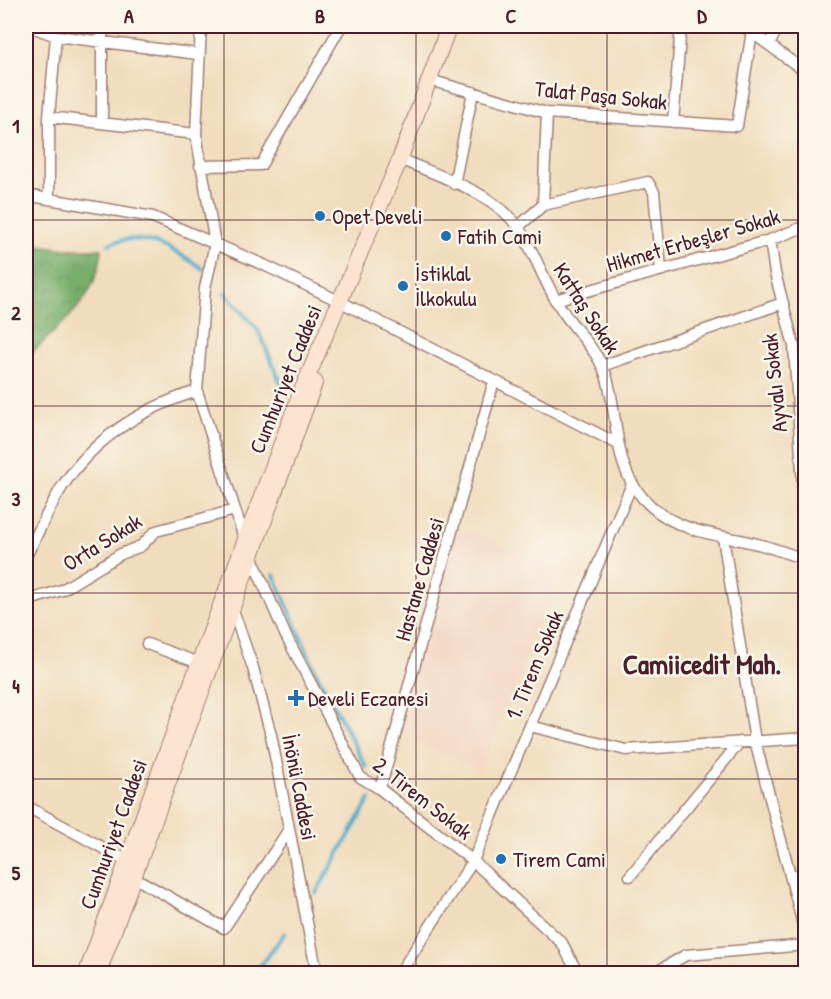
<svg xmlns="http://www.w3.org/2000/svg" width="831" height="999" viewBox="0 0 831 999" font-family="'Patrick Hand',sans-serif">
<style>
.built{fill:#f3d4bf}
.forest{fill:url(#forest-crowns);stroke:#61664a;stroke-width:1.5}
.lines{fill:none;stroke-linecap:round;stroke-linejoin:round}
.stream{stroke:#4aa8c9;stroke-width:4}
.minor-casing{stroke:#9e7e74;stroke-width:13}
.secondary-casing{stroke:#9e7e74;stroke-width:17}
.minor{stroke:#fff;stroke-width:10}
.secondary{stroke:#fde4d0;stroke-width:15}
.grid{fill:none;stroke:#4a1f2b;stroke-width:1.5;stroke-opacity:0.55}
.poi-dot{fill:#1f6fb2;stroke:#fbf7ec;stroke-width:2}
.labels{text-anchor:middle;stroke-width:5;stroke-linejoin:round;paint-order:stroke}
.street-label{font-size:22px;fill:#4a1f2b;stroke:#fbf7ec}
.poi-label{font-size:22px;fill:#4a1f2b;stroke:#fbf7ec;text-anchor:start}
.district-label{font-size:28px;font-weight:bold;fill:#4a1f2b;stroke:#fbf7ec}
.neatline{fill:none;stroke:#4a1f2b;stroke-width:2}
.grid-label{font-size:20px;text-anchor:middle;font-weight:bold;fill:#4a1f2b}
</style>
<defs>
<pattern id="forest-crowns" width="20" height="18" patternUnits="userSpaceOnUse" patternTransform="scale(1.5)"><rect width="20" height="18" fill="#78ad6a"/><path d="M2 6a3 3 0 1 1 6 0M12 15a3 3 0 1 1 6 0" fill="none" stroke="#648c57"/></pattern>
</defs>
<rect width="100%" height="100%" fill="#fbf7ec"/>
<filter id="ink" filterUnits="userSpaceOnUse"><feTurbulence type="fractalNoise" baseFrequency=".0167" numOctaves="2"/><feDisplacementMap in="SourceGraphic" scale="12" xChannelSelector="R" yChannelSelector="G"/><feConvolveMatrix kernelMatrix="1 2 1 2 8 2 1 2 1" color-interpolation-filters="sRGB"/></filter>
<filter id="wash" filterUnits="userSpaceOnUse"><feTurbulence type="fractalNoise" baseFrequency=".008" numOctaves="4" result="noise"/><feDisplacementMap in="SourceGraphic" scale="24" xChannelSelector="R" yChannelSelector="G"/><feGaussianBlur stdDeviation="1.35" result="paint"/><feColorMatrix in="noise" values="0 0 0 0 0 0 0 0 0 0 0 0 0 0 0 0 0 1.4 0 .05"/><feComposite in="paint" operator="in"/></filter>
<g filter="url(#wash)">
<rect width="100%" height="100%" fill="#f1ddbd"/>
<path class="built" d="M448,523L562,570L480,772L388,726Z"/>
<path class="forest" d="M26,243L65,249H102C97,301 64,320 30,355L26,351Z"/>
<g class="lines">
<path class="stream" d="M109,244C142,230 176,250 203,269
M225,293L258,330L283,388
M274,575L315,670L366,767
M316,893L370,799
M254,974L285,933"/>
</g>
</g>
<g filter="url(#ink)">
<g class="lines">
<g class="minor-casing">
<path id="minor" d="M29,26L56,36L198,54
M102,26V122
M201,26L196,134L215,244L205,288L197,391L245,541
M743,26L806,72
M770,43L778,26
M429,80L547,113L737,126L752,31
M49,117L196,134
M673,122L681,26
M400,159C440,177 495,192 520,230C536,255 545,285 562,310C578,334 601,353 608,382C620,428 612,473 652,507C681,532 714,534 749,542C768,546 787,553 806,560
M200,166L261,165L341,26
M454,184L473,92
M26,195L153,217L264,265L341,302L616,443
M49,199V117L56,36
M543,205L547,113
M518,227L543,205L648,182L654,192L661,270
M770,240L775,273L794,346L803,486L804,559
M555,300L770,240L806,226
M602,366L783,303
M723,537L755,741L806,936
M26,556C38,534 48,509 62,487C94,438 143,408 197,391
M252,558L285,634L360,777L380,789L473,861L562,943L578,974
M26,601L62,590L121,554L141,546L156,531L235,510
M233,610L253,668L271,735L317,974
M147,644L199,663
M530,726L626,750L806,738
M380,789L494,381
M26,806L127,861
M630,876L740,742
M790,876L806,874
M135,878L224,928L288,831
M399,974L473,861L632,484
M653,974L686,955L806,945"/>
</g>
<g class="secondary-casing">
<path id="secondary" d="M86,974L199,663L299,397L400,159L449,26
M98,974L315,382"/>
</g>
<use href="#minor" class="minor"/>
<use href="#secondary" class="secondary"/>
</g>
</g>
<path class="grid" d="M224,26V974M416,26V974M607,26V974M26,220H806M26,406H806M26,593H806M26,779H806"/>
<g class="poi-dot">
<circle cx="320" cy="216" r="6"/>
<circle cx="446" cy="236" r="6"/>
<circle cx="403" cy="286" r="6"/>
<path d="M293 689h6v6h6v6h-6v6h-6v-6h-6v-6h6z"/>
<circle cx="501" cy="859" r="6"/>
</g>
<g class="labels">
<g class="street-label">
<text transform="translate(601 95) rotate(6)" y="8">Talat Paşa Sokak</text>
<text transform="translate(693 240) rotate(-16)" y="8">Hikmet Erbeşler Sokak</text>
<text transform="translate(587 308) rotate(57)" y="8">Kattaş Sokak</text>
<text transform="translate(285 379) rotate(-68)" y="8">Cumhuriyet Caddesi</text>
<text transform="translate(774 383) rotate(-96)" y="8">Ayvalı Sokak</text>
<text transform="translate(102 542) rotate(-32)" y="8">Orta Sokak</text>
<text transform="translate(419 579) rotate(-74)" y="8">Hastane Caddesi</text>
<text transform="translate(534 665) rotate(-67)" y="8">1. Tirem Sokak</text>
<text transform="translate(300 787) rotate(79)" y="8">İnönü Caddesi</text>
<text transform="translate(423 798) rotate(38)" y="8">2. Tirem Sokak</text>
<text transform="translate(113 834) rotate(-70)" y="8">Cumhuriyet Caddesi</text>
</g>
<g class="poi-label">
<text x="332" y="224">Opet Develi</text>
<text x="458" y="244">Fatih Cami</text>
<text x="415" y="281">İstiklal<tspan x="415" dy="25">İlkokulu</tspan></text>
<text x="308" y="706">Develi Eczanesi</text>
<text x="513" y="867">Tirem Cami</text>
</g>
<g class="district-label">
<text x="702" y="674">Camiicedit Mah.</text>
</g>
</g>
<rect width="831" height="999" fill="none" stroke="#fbf7ec" stroke-width="66"/>
<rect x="33" y="33" width="765" height="933" class="neatline"/>
<g class="grid-label">
<text x="129" y="23">A</text>
<text x="320" y="23">B</text>
<text x="511" y="23">C</text>
<text x="702" y="23">D</text>
<text x="16" y="133">1</text>
<text x="16" y="320">2</text>
<text x="16" y="506">3</text>
<text x="16" y="693">4</text>
<text x="16" y="880">5</text>
</g>
</svg>
